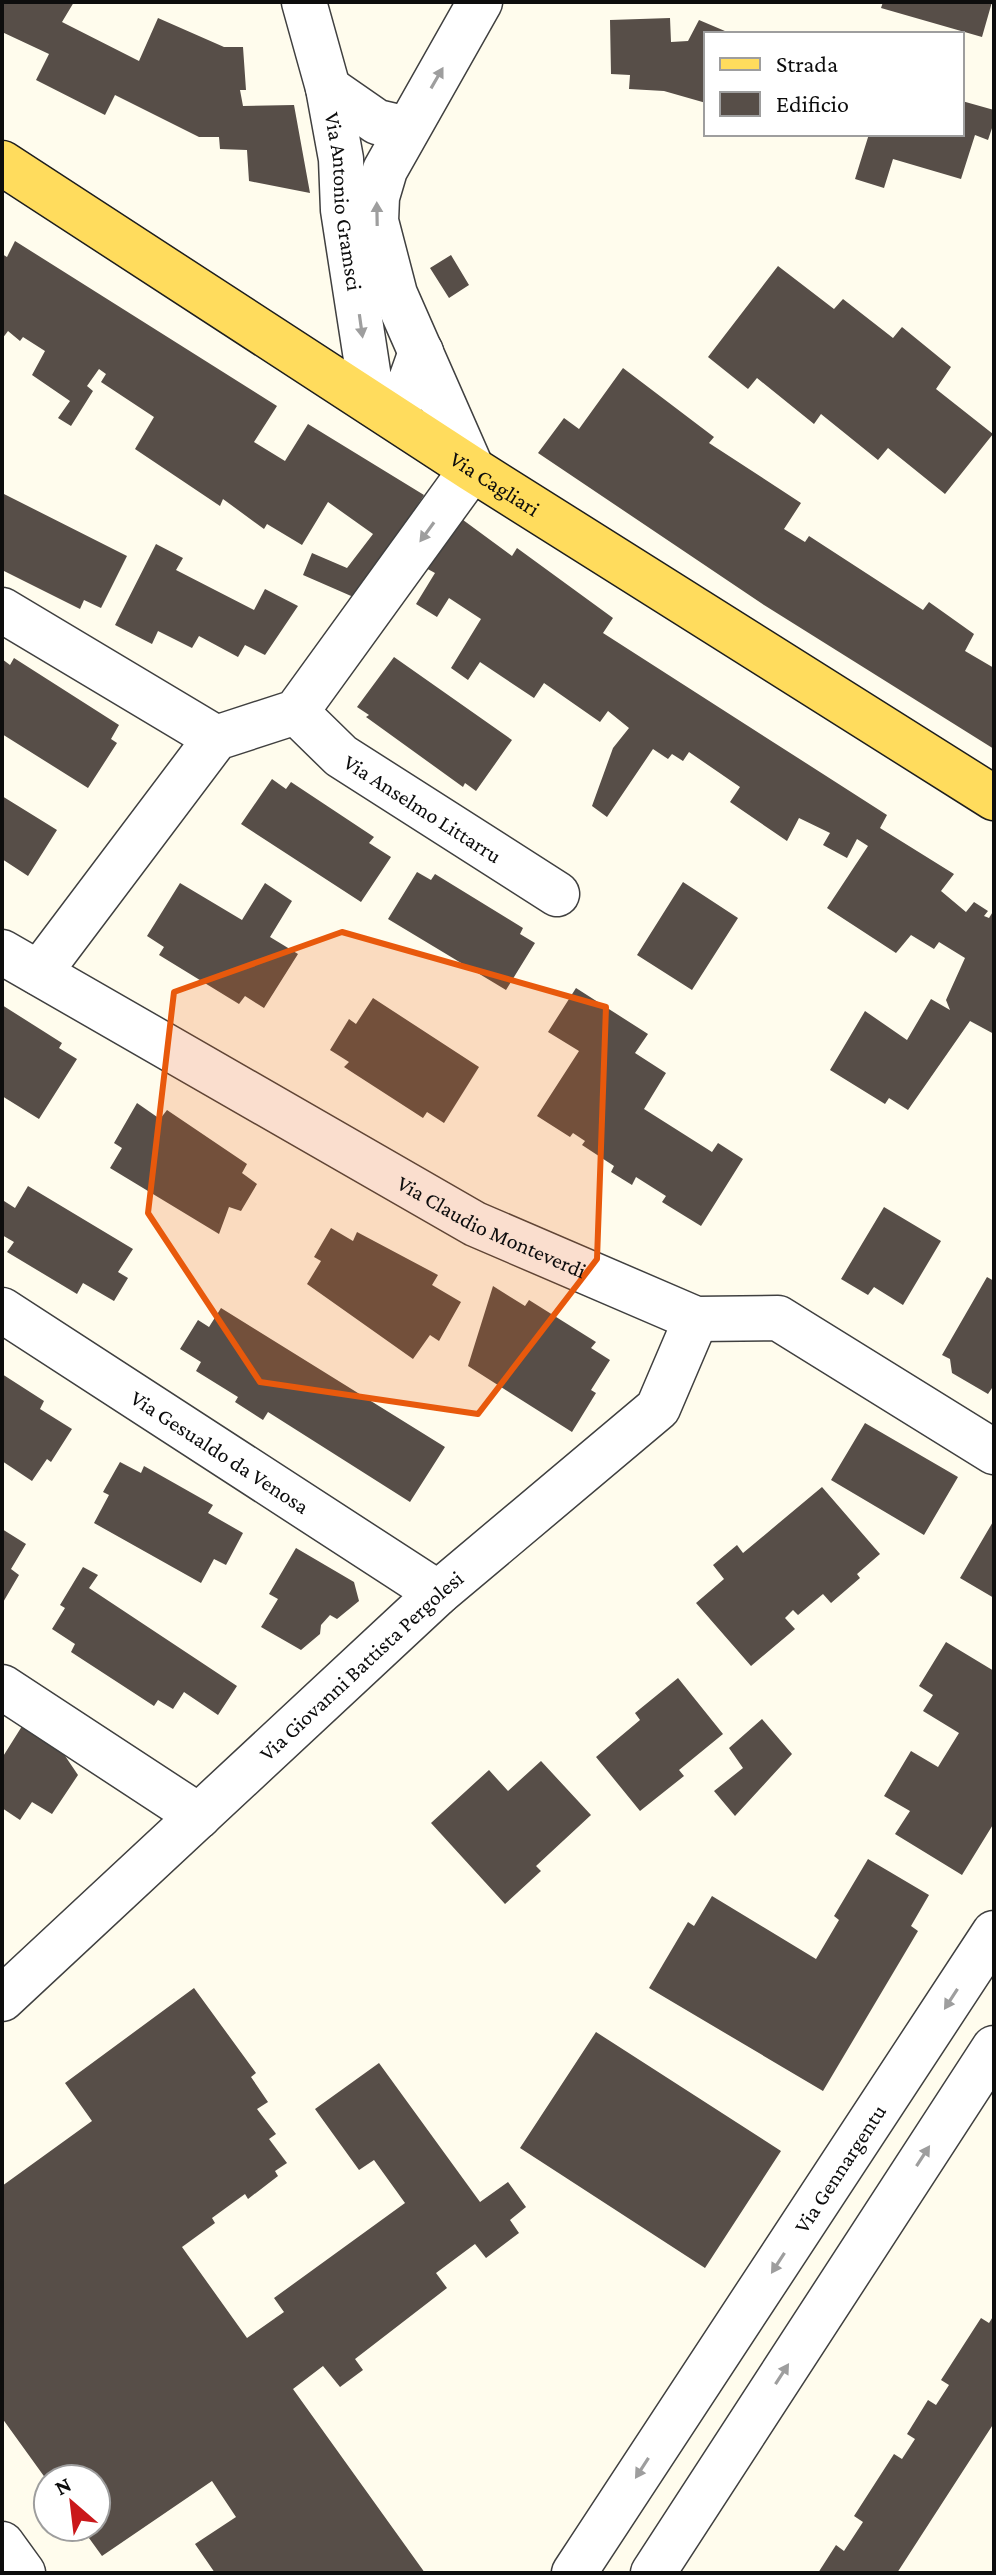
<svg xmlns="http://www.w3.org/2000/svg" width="996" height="2575" viewBox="0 0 996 2575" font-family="'Crimson Pro',serif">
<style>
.building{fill:#574e48}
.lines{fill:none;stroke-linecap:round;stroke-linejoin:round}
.minor-casing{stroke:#404040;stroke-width:47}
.major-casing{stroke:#1e1e1e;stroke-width:47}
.minor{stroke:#fff;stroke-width:44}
.major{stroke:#ffdc5d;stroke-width:44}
.oneway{fill:#9e9e9e}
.marked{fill:#e8590c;fill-opacity:0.2;stroke:#e8590c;stroke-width:6;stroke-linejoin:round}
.labels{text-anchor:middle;stroke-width:8;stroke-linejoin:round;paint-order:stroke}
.street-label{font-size:22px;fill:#0d0d0d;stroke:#fff}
</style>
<rect width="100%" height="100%" fill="#fffced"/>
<path class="building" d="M2,2H74L62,22L139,61L158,18L224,47H243L246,90H240L243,106L294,105L310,193L249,181L247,150L220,149L219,137H199L115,95L105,115L36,80L49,54L2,32Z
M883,2H992L982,37L881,8Z
M670,18L671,42L688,41L699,20L732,34H706V103L664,91L629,89L630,75L611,74L610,20Z
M962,101L994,110V122L988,140L975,135L961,179L893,159L884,188L855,179L869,134H962Z
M15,241L277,406L254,442L285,461L308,424L424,495L358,599L303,575L312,553L347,568L373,534L328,502L302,545L267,524L264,529L223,499L220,506L135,449L154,417L101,382L106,374L99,369L87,386L93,391L71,426L58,418L70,401L32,375L45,351L23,337L20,341L8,331L2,339V254L7,257Z
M451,255L469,285L449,298L430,268Z
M778,266L834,309L843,299L893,338L902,327L951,367L936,389L993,434L945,494L888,448L878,460L821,414L814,424L757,378L748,389L708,357Z
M623,368L714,437L709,443L801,503L784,529L805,542L809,536L923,610L929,602L974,634L965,651L994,668V749L764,605L538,453L564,418L579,429Z
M2,493L127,556L101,608L84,600L80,609L2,570Z
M459,517L512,556L517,548L613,618L603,633L887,815L880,828L954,874L941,891L966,912L974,902L988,911L984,916L989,918L994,910V1034L970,1021L908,1110L889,1098L885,1104L830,1070L865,1011L907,1040L931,999L950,1010L946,1000L965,958L939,942L934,949L911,935L896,953L827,908L868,846L857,839L847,858L823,845L830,833L799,818L787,841L730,802L740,787L689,752L683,761L672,754L668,759L653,749L607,817L592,806L613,748L629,728L608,711L600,722L544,683L534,698L480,662L468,680L451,668L481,619L449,598L437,617L416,604L435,573L424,567Z
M156,544L183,558L176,570L254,610L265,589L298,606L265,655L245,645L238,657L199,636L192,648L158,631L152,644L115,625Z
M394,657L512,740L476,791L465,783L463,787L366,717L369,715L357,707Z
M14,658L119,725L111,739L117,743L88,788L2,734V659L10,665Z
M272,779L286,789L291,782L374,837L369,843L391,857L361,902L241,824Z
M2,796L57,830L28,876L2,859Z
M417,872L431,880L435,874L523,928L520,934L535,943L506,990L388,919Z
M683,882L738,918L692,990L637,955Z
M180,883L242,920L265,883L292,901L270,937L298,954L264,1008L245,996L239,1004L159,955L164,947L147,936Z
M576,988L648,1034L635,1053L666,1073L644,1109L712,1152L718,1143L743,1159L701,1226L662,1202L666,1196L636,1177L632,1185L611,1172L614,1166L582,1145L585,1141L573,1133L570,1137L537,1116L579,1051L548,1032Z
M373,998L479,1067L444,1123L427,1112L423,1118L344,1067L349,1062L330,1050L349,1019L356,1024Z
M2,1005L62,1043L59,1048L77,1059L39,1119L2,1096Z
M137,1103L160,1119L167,1110L247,1164L242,1173L257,1184L241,1211L229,1207L219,1234L110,1168L122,1148L114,1143Z
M28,1186L133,1249L118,1272L128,1278L114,1301L83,1283L77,1294L7,1252L14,1242L2,1235V1204L4,1201L15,1208Z
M884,1207L941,1241L903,1305L874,1287L868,1295L841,1279Z
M331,1228L353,1241L357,1232L438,1275L432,1285L461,1302L439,1341L430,1335L413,1359L307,1284L321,1261L314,1257Z
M987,1277L994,1281V1385L988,1394L952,1373L950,1359L942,1355Z
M493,1286L525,1306L529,1300L596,1342L591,1348L610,1360L591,1390L596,1393L572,1432L468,1366Z
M221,1308L445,1447L410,1502L268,1412L263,1420L235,1402L238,1397L196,1371L201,1362L180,1349L198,1320L209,1327Z
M2,1374L44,1401L40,1409L72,1429L51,1462L47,1459L32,1481L2,1461Z
M865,1423L958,1477L924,1535L831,1480Z
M120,1462L141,1473L144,1466L213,1505L208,1513L243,1533L226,1565L214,1559L201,1583L94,1523L109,1495L103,1492Z
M822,1487L880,1554L857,1574L860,1578L831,1603L823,1594L798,1615L793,1610L785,1618L795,1629L751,1666L696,1603L724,1579L713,1565L737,1545L743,1553Z
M994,1520V1598L960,1578Z
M2,1529L26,1544L11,1569L19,1575L2,1604Z
M296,1548L354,1582L359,1601L337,1619L330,1615L321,1625L320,1634L301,1650L261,1627L278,1599L269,1594Z
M83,1567L98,1575L89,1588L237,1686L218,1715L184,1692L173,1709L158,1700L154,1706L71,1652L75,1644L52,1629L65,1608L60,1605Z
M946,1642L994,1671V1823L962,1875L895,1834L910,1811L884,1796L911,1751L938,1767L959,1733L923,1711L933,1695L919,1686Z
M678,1678L723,1734L679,1770L684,1776L640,1811L596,1757L640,1720L635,1713Z
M762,1719L792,1754L735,1816L714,1791L743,1768L729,1748Z
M24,1723L57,1744L78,1775L52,1814L32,1802L20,1820L2,1808V1758Z
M541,1761L591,1815L536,1866L541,1871L505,1904L431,1823L489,1770L508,1791Z
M868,1859L929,1895L911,1926L918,1931L823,2091L649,1988L688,1922L694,1926L712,1896L816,1959L839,1920L834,1916Z
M194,1988L256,2073L251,2077L268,2102L257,2109L276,2134L269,2139L287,2163L275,2171L278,2176L248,2199L245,2194L212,2218L215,2223L182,2247L247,2338L284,2312L274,2298L405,2203L374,2160L359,2170L315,2109L379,2063L480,2202L508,2182L526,2207L510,2220L519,2233L486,2258L475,2244L436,2273L447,2288L355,2359L363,2370L340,2387L323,2366L293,2389L425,2573H215L195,2544L236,2517L212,2481L102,2556L81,2527H96V2479H46L2,2418V2186L92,2121L65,2083Z
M596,2032L781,2151L705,2268L520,2148Z
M994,2315V2423L897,2573H818L836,2545L844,2551L863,2522L854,2516L894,2454L902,2459L915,2439L907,2434L928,2400L936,2405L949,2385L941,2380L981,2318L989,2323Z"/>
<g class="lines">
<g class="minor-casing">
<g id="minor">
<path id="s1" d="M304,2L328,88L341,159L343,210L373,404L406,394L421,352"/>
<path d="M328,88L377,122L407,129"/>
<path d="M2,610L216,738"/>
<path id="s2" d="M296,712L341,756L557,894"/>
<path id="s3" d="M2,952L475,1224L696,1319L778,1318L994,1452"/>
<path d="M39,973L216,738L296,712L472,469L395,294L376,221L377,197L385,170L480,2"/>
<path id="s4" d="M2,1310L438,1593"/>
<path d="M2,1687L199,1816"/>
<path id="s5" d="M2,1999L438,1593L658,1408L696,1319"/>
<path d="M2,2544L23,2573"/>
<path id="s6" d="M574,2573L994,1933"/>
<path d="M653,2573L994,2048"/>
</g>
</g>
<g class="major-casing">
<g id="major">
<path id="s7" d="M2,163L472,469L994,798"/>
</g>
</g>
<use href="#minor" class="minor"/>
<use href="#major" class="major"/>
</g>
<defs><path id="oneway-solid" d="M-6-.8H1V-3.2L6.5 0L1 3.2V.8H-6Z" transform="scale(2)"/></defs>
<g class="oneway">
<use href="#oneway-solid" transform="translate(437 78) rotate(-60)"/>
<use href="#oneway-solid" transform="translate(377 214) rotate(-91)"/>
<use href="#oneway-solid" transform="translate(361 326) rotate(82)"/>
<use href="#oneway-solid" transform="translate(427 532) rotate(126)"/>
<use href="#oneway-solid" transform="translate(951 1999) rotate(123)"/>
<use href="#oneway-solid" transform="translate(923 2156) rotate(-57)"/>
<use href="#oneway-solid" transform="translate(778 2263) rotate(123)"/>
<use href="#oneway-solid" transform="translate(782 2374) rotate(-57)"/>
<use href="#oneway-solid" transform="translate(642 2468) rotate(123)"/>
</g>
<path class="marked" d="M342,932L606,1007L597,1259L478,1414L260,1382L148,1213L174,992Z"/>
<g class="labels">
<g class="street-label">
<text dy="8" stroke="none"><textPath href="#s1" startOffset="204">Via Antonio Gramsci</textPath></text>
<text dy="8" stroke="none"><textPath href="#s7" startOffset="588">Via Cagliari</textPath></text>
<text dy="8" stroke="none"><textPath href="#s2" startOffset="160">Via Anselmo Littarru</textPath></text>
<text dy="8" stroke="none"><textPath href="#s3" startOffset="562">Via Claudio Monteverdi</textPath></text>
<text dy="8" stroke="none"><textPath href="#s4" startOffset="260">Via Gesualdo da Venosa</textPath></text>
<text dy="8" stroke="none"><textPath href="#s5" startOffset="490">Via Giovanni Battista Pergolesi</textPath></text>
<text dy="8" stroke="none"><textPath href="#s6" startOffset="484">Via Gennargentu</textPath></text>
</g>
</g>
<rect width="996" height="2575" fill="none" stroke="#0d0d0d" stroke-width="8"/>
<rect x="704" y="32" width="260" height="104" fill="#ffffff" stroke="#9e9e9e" stroke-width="2"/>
<rect x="720" y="58" width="40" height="12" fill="#ffdc5d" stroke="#9e9e9e" stroke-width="2"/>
<text x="776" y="72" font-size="24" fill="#0d0d0d">Strada</text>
<rect x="720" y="92" width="40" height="24" fill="#574e48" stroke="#9e9e9e" stroke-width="2"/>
<text x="776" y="112" font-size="24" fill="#0d0d0d">Edificio</text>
<g transform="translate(72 2503) rotate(332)"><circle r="38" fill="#ffffff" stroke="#9e9e9e" stroke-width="2"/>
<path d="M0-6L14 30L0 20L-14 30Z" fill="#ca181b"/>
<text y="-12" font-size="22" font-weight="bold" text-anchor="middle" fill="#0d0d0d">N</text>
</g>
</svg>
